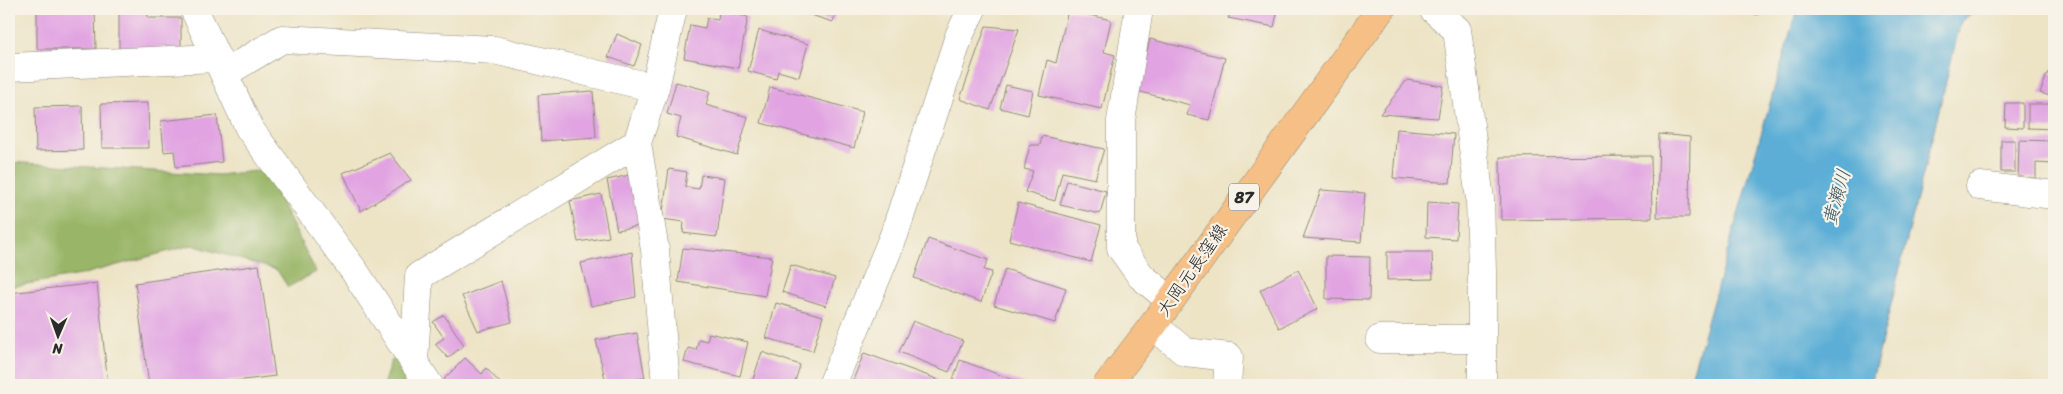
<svg xmlns="http://www.w3.org/2000/svg" width="2063" height="394" viewBox="0 0 2063 394" font-family="Sriracha,'Klee One',sans-serif">
<style>
.forest{fill:#99b668;stroke:#62704a}
.water{fill:#5baed6;stroke:#436c80}
.building{fill:#e1a3e2}
.lines{fill:none;stroke-linecap:round;stroke-linejoin:round}
.minor-casing{stroke:#8c8878;stroke-width:29}
.major-casing{stroke:#8c8878;stroke-width:29}
.minor{stroke:#fff;stroke-width:28}
.major{stroke:#f5bf86;stroke-width:28}
.labels{text-anchor:middle;stroke-width:4.5;stroke-linejoin:round;paint-order:stroke}
.shield{fill:#f7f3e8;stroke:#686764;stroke-width:1}
.shield-label{font-size:16px;font-weight:bold;fill:#2b2b2b}
.street-label{font-size:18px;fill:#2b2b2b;stroke:#f7f3e8}
.water-label{font-size:19px;font-style:italic;fill:#3c5967;stroke:#f7f3e8}
</style>
<rect width="100%" height="100%" fill="#f7f3e8"/>
<filter id="ink" filterUnits="userSpaceOnUse"><feTurbulence type="fractalNoise" baseFrequency=".02" numOctaves="2"/><feDisplacementMap in="SourceGraphic" scale="10" xChannelSelector="R" yChannelSelector="G"/><feConvolveMatrix kernelMatrix="1 2 1 2 8 2 1 2 1" color-interpolation-filters="sRGB"/></filter>
<filter id="wash" filterUnits="userSpaceOnUse"><feTurbulence type="fractalNoise" baseFrequency=".0096" numOctaves="4" result="noise"/><feDisplacementMap in="SourceGraphic" scale="20" xChannelSelector="R" yChannelSelector="G"/><feGaussianBlur stdDeviation="1.12" result="paint"/><feColorMatrix in="noise" values="0 0 0 0 0 0 0 0 0 0 0 0 0 0 0 0 0 1.4 0 .05"/><feComposite in="paint" operator="in"/></filter>
<g filter="url(#wash)">
<rect width="100%" height="100%" fill="#ede4c6"/>
<path class="forest" d="M9,162L218,175L265,170L316,272L288,287L277,270L192,245L80,275L9,287Z
M406,357L419,385H383L391,361Z"/>
<path class="water" d="M1797,9H1975L1974,12L1961,21L1871,385H1689Z"/>
<g id="blocks">
<path class="building" d="M37,9H95L96,49H37Z
M119,9H145L149,18H181V55H119Z
M792,9H837L833,22Z
M1224,9H1278L1274,27L1228,18L1232,11Z
M1737,9H1760L1758,15Z
M9,10L13,46H9Z
M1068,10L1111,20L1104,52L1115,55L1102,109L1039,95L1047,60L1056,63Z
M719,11L748,17L738,68L684,58L690,25L705,28L707,18L718,20Z
M986,26L1019,29L990,110L960,99Z
M759,30L808,44L799,77L778,71L776,79L748,71Z
M617,34L642,45L634,66L608,57Z
M1150,39L1225,58L1209,120L1187,115L1190,105L1137,91Z
M2048,72L2054,74V97L2040,93Z
M1407,80L1443,86L1438,118L1380,114Z
M676,82L710,91L706,105L748,117L737,155L676,137L681,118L667,114Z
M1006,85L1033,91L1028,115L1000,108Z
M770,87L863,112L854,148L761,123Z
M593,91L596,137L541,141L538,95Z
M148,103L149,148H102L101,104Z
M2006,103H2023V128L2005,127Z
M2028,104H2054V129L2028,128Z
M82,106L83,150L36,151L35,107Z
M217,115L222,162L176,167L174,151L164,152L161,121Z
M1397,129L1454,134L1450,183L1393,178Z
M1659,134L1690,137L1689,217H1657Z
M1042,136L1104,149L1095,179L1062,172L1055,201L1025,192L1033,171L1024,169L1030,145H1040Z
M2001,140H2015V172H2001Z
M2019,140L2054,141V164L2036,163V178H2018Z
M390,153L411,180L361,211L343,173Z
M1651,156L1652,218L1501,220L1500,157Z
M669,169L687,172L685,187L699,189L701,175L725,178L717,237L683,233L684,222L662,219Z
M634,174L639,226L617,230L607,180Z
M1067,181L1106,191L1100,214L1060,205Z
M1321,190L1365,193L1361,242L1303,238Z
M601,194L609,237L578,242L570,201Z
M1427,202L1458,204L1456,239L1426,237Z
M1018,203L1101,225L1091,262L1009,240Z
M928,239L988,260L984,270L992,272L981,302L914,278Z
M683,248L772,257L765,296L678,282Z
M632,252L636,297L591,306L581,263Z
M1387,252H1432L1433,279L1387,280Z
M1326,256L1370,257L1369,300L1326,299Z
M259,265L275,376L204,385H149L135,283Z
M791,265L835,278L826,306L782,292Z
M1005,269L1066,288L1055,323L994,305Z
M1298,270L1318,309L1279,328L1260,290Z
M501,281L512,322L478,331L462,296Z
M97,283L108,385H9V293Z
M776,303L823,316L813,351L766,338Z
M444,315L464,345L448,358L435,344L444,338L433,322Z
M913,321L963,341L949,372L899,352Z
M637,333L645,378L606,383L596,340Z
M709,333L748,342L740,376L684,362L688,348L696,350L699,339L707,341Z
M762,352L800,365L794,385H762L752,382Z
M864,353L937,379L935,385H851Z
M465,358L482,374L486,368L502,385H449L444,379Z
M960,360L1027,385H951Z"/>
</g>
</g>
<g filter="url(#ink)">
<use href="#blocks" fill-opacity="0" stroke="#8c8878" stroke-width="1"/>
<g class="lines">
<g class="minor-casing">
<path id="minor" d="M194,9L249,128L355,272L429,385
M1139,9L1121,121V248L1141,276L1170,300
M1433,9L1457,30L1480,199L1482,271V385
M9,67L217,58
M225,73L282,39L494,50L655,88
M637,143L655,250L666,385
M1980,186L2054,195
M1153,325L1185,352L1229,357L1227,385
M1380,339H1482
M414,362L419,276L637,143L655,88L673,9
M832,385L894,235L959,36L972,9"/>
</g>
<g class="major-casing">
<path id="major" d="M1107,385L1153,325L1381,9"/>
</g>
<use href="#minor" class="minor"/>
<use href="#major" class="major"/>
</g>
</g>
<g class="labels">
<rect class="shield" x="1229" y="183.5" width="30" height="27" rx="4"/>
<g class="shield-label">
<text x="1244" y="203">87</text>
</g>
<g class="street-label">
<text transform="translate(1192 270) rotate(-55)" y="6">大岡元長窪線</text>
</g>
<g class="water-label">
<text transform="translate(1836 197) rotate(-74)" y="7">黄瀬川</text>
</g>
</g>
<rect width="2063" height="394" fill="none" stroke="#f7f3e8" stroke-width="30"/>
<g transform="translate(58 336) rotate(182)" stroke="#f7f3e8" stroke-width="4" paint-order="stroke">
<path d="M0-4L9 19L0 12L-9 19Z" fill="#2b2b2b"/>
<text y="-8" font-size="14" font-weight="bold" text-anchor="middle" fill="#2b2b2b">N</text>
</g>
</svg>
